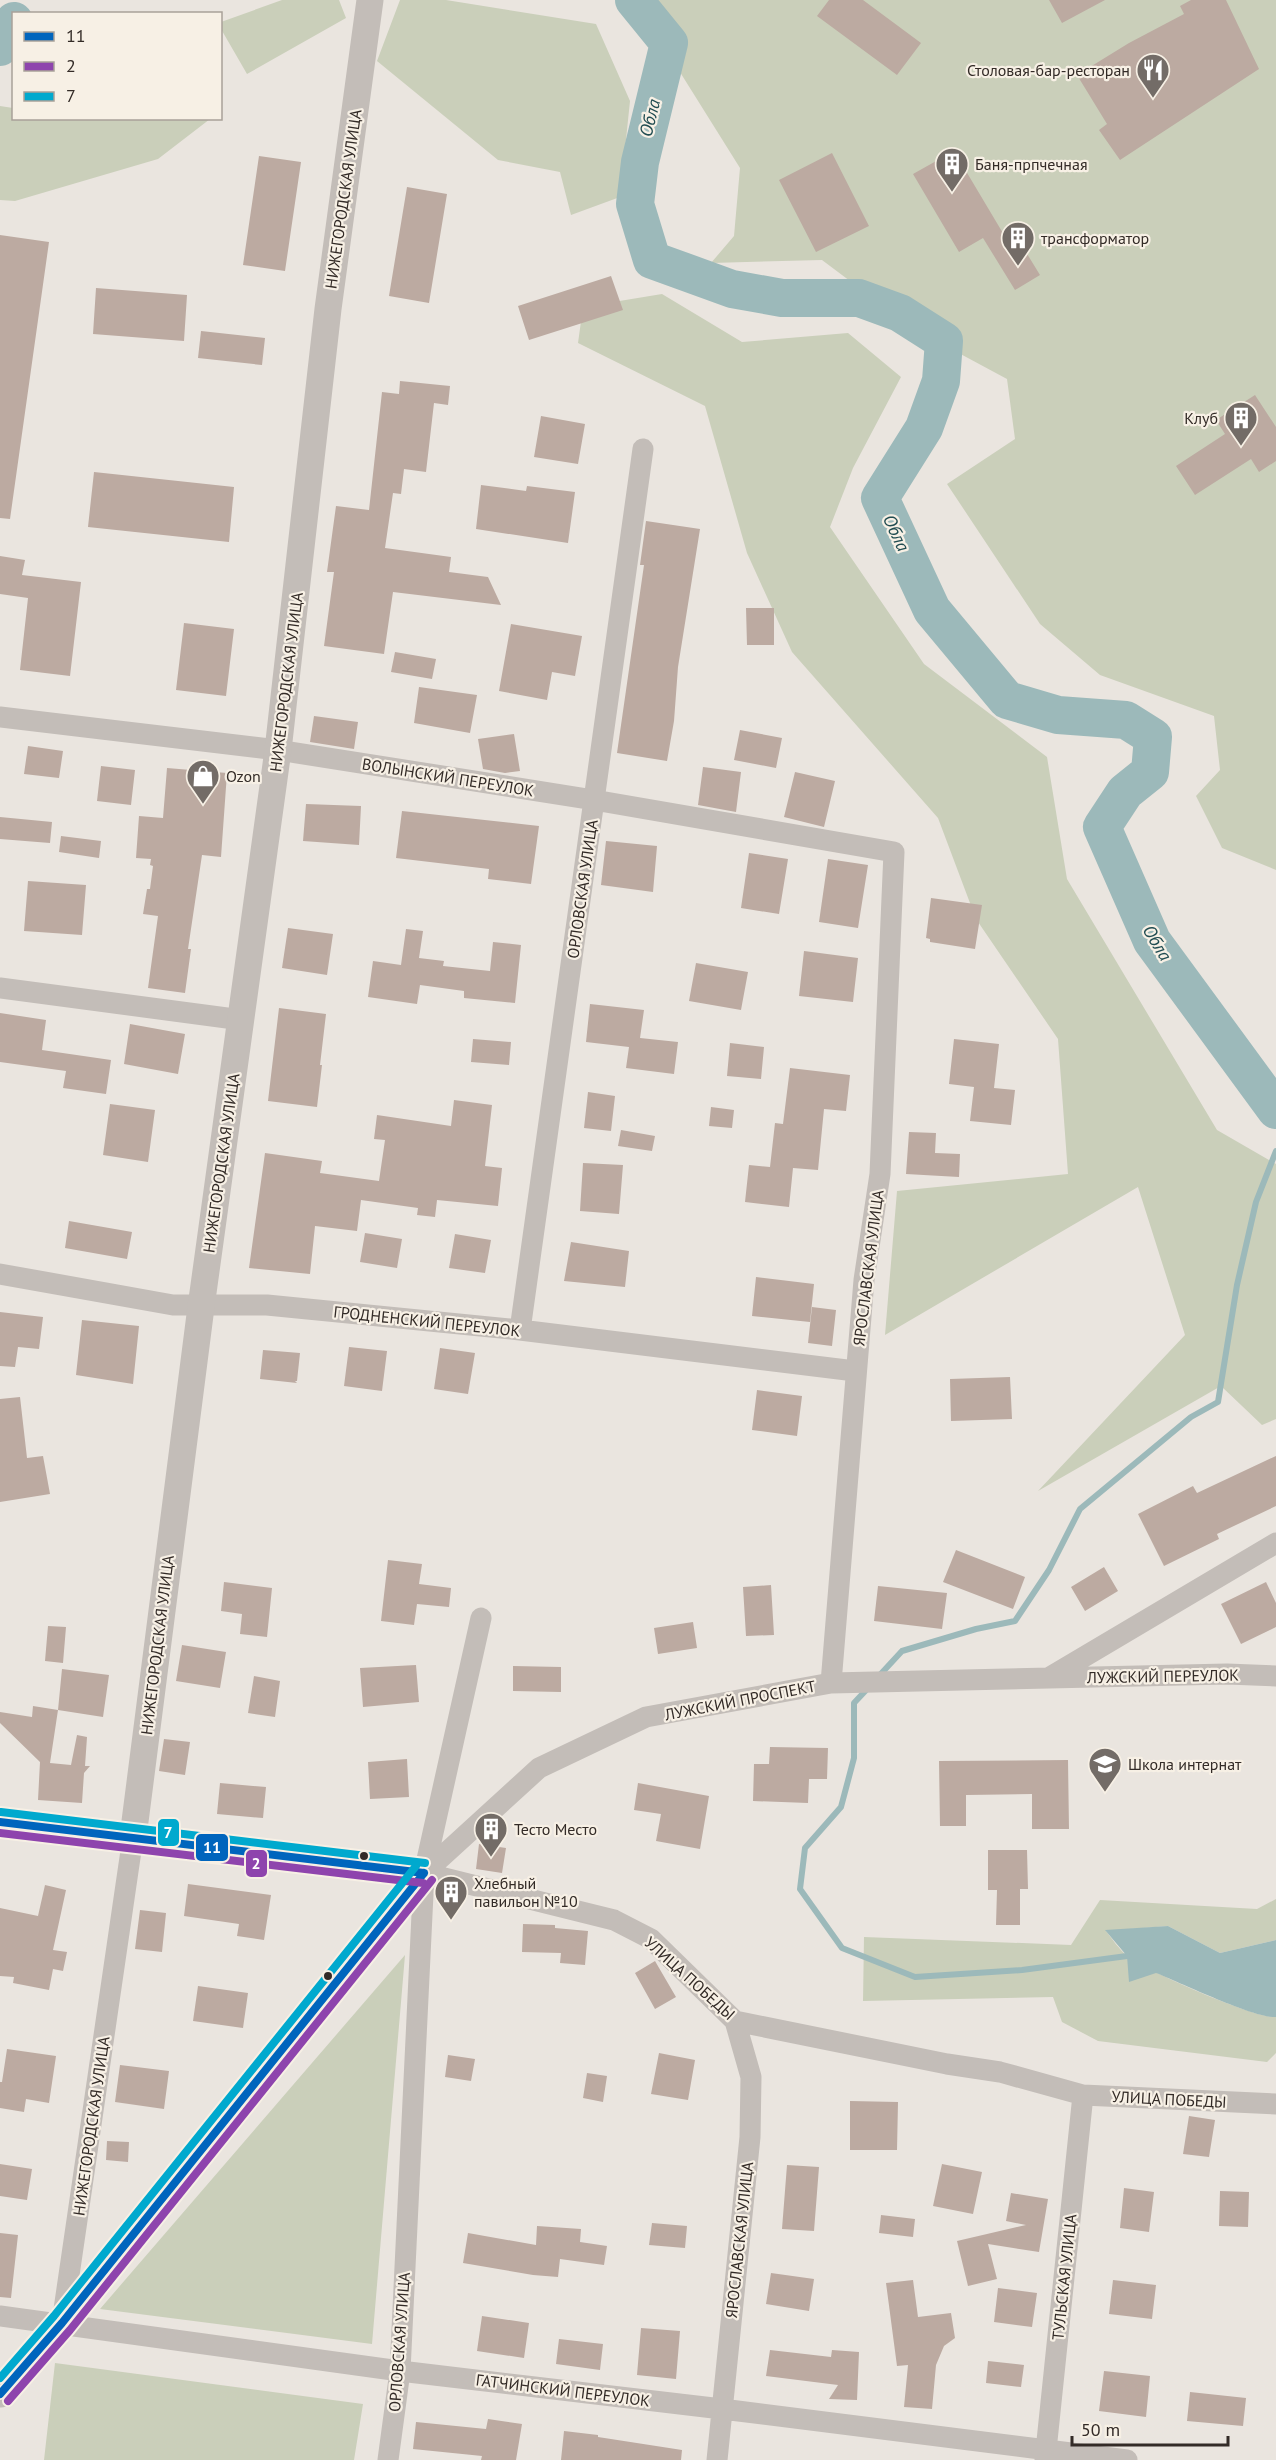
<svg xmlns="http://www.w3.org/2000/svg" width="1276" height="2460" viewBox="0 0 1276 2460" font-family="'PT Sans',sans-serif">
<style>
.green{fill:#cacfba}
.water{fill:#9cb9ba}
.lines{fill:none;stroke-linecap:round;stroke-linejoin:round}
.stream{stroke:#9cb9ba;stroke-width:6}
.river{stroke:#9cb9ba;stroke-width:38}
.building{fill:#bcaaa1}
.minor{stroke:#c3bdb8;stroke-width:21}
.tertiary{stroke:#c3bdb8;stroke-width:27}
.bus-1-casing{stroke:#f7f0e5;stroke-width:12}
.bus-2-casing{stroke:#f7f0e5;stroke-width:12}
.bus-3-casing{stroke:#f7f0e5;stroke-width:12}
.bus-1{stroke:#0065bd;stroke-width:8}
.bus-2{stroke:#8e44ad;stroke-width:8}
.bus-3{stroke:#00a9ce;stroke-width:8}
.bus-dot{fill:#332b27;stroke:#f7f0e5;stroke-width:2}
.labels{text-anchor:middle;stroke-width:4.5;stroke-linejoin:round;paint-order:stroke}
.poi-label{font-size:16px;fill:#332b27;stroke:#f7f0e5;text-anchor:start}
.street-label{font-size:16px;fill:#332b27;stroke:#f7f0e5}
.water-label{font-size:18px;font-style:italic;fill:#204c51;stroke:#f7f0e5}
.line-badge{stroke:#f7f0e5;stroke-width:2}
.badge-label{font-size:16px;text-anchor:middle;font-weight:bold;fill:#fff}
</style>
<rect width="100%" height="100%" fill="#eae5df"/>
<path class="green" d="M282,0H339L346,18L247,74L221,29V22Z
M400,0H446L596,24L630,101L620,197L571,215L560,172L498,160L377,61Z
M626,0H1276V870L1222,848L1196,796L1220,770L1214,716L1100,675L1040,624L947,484L1015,439L1007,379L914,329L822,260L711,263L734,236L740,168L643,13Z
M0,106L13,108L14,118L210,119L158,159L15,201L0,200Z
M662,294L742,342L848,333L901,377L853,468L830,527L924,664L1047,757L1067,879L1217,1130L1276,1164V1419L1262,1425L1221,1386L1038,1491L1185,1335L1138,1187L885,1335L897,1191L1068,1174L1058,1039L976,919L938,818L792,652L747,553L705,406L578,343L583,307Z
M1276,1899V1940L1220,1953L1168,1926L1106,1931C1112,1939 1119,1949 1127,1956C1144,1970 1256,2019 1276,2017V2053L1267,2062L1098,2041L1062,2022L1053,1997L863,2001L864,1937L1071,1945L1100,1900L1257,1909Z
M405,1955L372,2344L100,2309Z
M55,2363L363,2404L354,2460H44Z"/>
<path class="water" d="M1168,1926L1220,1953L1276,1940V2017C1256,2019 1179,1982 1156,1973L1129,1982L1127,1956L1105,1930Z"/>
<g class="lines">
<path class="stream" d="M878,1677L902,1651L976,1629L1015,1621L1049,1570L1080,1509L1191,1417L1218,1402L1237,1285L1256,1202L1276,1151
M869,1687L854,1703V1758L841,1807L805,1848L800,1889L842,1948L915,1977L1022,1970L1127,1956"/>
<path class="river" d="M634,0L669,43L640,162L635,204L652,260L732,289L782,298H859L900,313L944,341L941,381L924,428L880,498L932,610L1007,700L1058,715L1126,720L1153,737L1150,772L1125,792L1102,827L1152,941L1276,1110
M0,47L14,21"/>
</g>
<path class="building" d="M829,0H863L921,43L897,75L817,16Z
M1049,0H1105L1062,23Z
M1191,0H1226L1259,69L1120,160L1099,130L1107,124L1077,75L1129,43L1184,14L1180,6Z
M954,151L1013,250L1021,244L1040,275L1015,290L983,238L959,252L913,174Z
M832,153L869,226L816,252L779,180Z
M259,156L301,162L285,271L243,265Z
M407,187L447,194L429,303L389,296Z
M0,235L49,242L10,519L0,518Z
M611,276L623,310L529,340L518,306Z
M96,288L187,295L184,341L93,334Z
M201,331L265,338L262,365L198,358Z
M400,381L450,386L448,405L434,403L426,472L404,469L401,494L393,493L385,548L451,557L449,572L488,577L501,605L393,592L384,654L324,646L334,572H327L336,506L369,510L382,392L399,394Z
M1255,395L1276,427V461L1259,472L1251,459L1195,495L1176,466L1225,434L1216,420Z
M541,416L585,424L578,464L534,457Z
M94,472L234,487L229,542L88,527Z
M481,485L526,491L527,486L575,492L568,543L476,529Z
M646,521L700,529L678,667L674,721L667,761L617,753L644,565H640Z
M0,556L25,560L22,575L81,582L70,676L20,670L28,598L0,594Z
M746,608H774V645H747Z
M184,623L234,629L226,696L176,690Z
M511,624L582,636L575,676L552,672L547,700L499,691Z
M395,652L436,659L432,679L391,672Z
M419,687L477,695L470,733L414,723Z
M314,716L358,722L354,749L310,742Z
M740,730L782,738L776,768L734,760Z
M514,734L520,771L505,773L483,769L478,739Z
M28,746L63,751L59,778L24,774Z
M101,766L135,770L131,805L97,801Z
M703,767L741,772L736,812L698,805Z
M167,768L227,773L221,857L202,855L188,949H191L185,993L148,988L158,916L143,914L147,889H150L153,866L150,865L151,859L136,858L139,816L163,818Z
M795,772L835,781L824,827L784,817Z
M306,804L361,806L359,845L303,841Z
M402,811L539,826L531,884L488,879L489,869L396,858Z
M0,817L52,822L50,843L0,839Z
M61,836L101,841L99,858L59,852Z
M606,841L657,846L653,892L601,885Z
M749,853L788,859L779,914L741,908Z
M828,859L868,865L858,928L819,922Z
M28,881L86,885L82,935L24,931Z
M931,898L982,905L975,949L930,942V939L926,938Z
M288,928L333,934L327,975L282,968Z
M406,929L423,931L419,958L444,961L443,966L490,971L493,942L521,945L515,1003L464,998V991L420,985L417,1004L368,997L373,961L401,965Z
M804,951L858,958L853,1002L799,996Z
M696,963L748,972L741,1010L689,1001Z
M590,1004L644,1010L640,1038L678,1042L674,1074L626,1068L629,1047L586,1042Z
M279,1008L326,1014L320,1065H322L317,1107L268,1101Z
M0,1013L46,1020L42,1050L111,1060L106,1094L63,1088L66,1071L0,1062Z
M130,1024L185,1034L178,1074L124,1064Z
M473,1039L511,1042L509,1065L471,1062Z
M954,1039L999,1044L994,1088L1015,1090L1011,1125L970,1121L974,1087L949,1084Z
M730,1043L764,1047L761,1079L727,1076Z
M790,1068L850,1075L846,1111L824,1109L818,1170L793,1168L789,1207L745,1202L749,1165L770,1167L775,1123L783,1124Z
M588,1092L615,1096L611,1131L584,1128Z
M454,1100L492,1105L485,1166L502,1168L498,1206L437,1200L435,1217L417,1215L418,1208L361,1200L357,1231L315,1226L310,1274L249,1268L265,1153L322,1161L320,1173L379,1181L385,1140L374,1139L377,1115L451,1126Z
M110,1104L155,1110L148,1162L103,1155Z
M711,1107L734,1110L732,1128L709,1126Z
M621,1130L655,1136L652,1151L618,1146Z
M909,1132L936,1133L935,1153L960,1154L959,1177L906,1174Z
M583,1163L623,1165L619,1214L580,1211Z
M69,1221L132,1232L127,1259L65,1248Z
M365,1233L402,1239L397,1268L360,1262Z
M455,1234L491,1240L485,1273L449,1268Z
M571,1242L629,1251L625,1287L564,1281Z
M756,1277L814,1284L810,1322L752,1316Z
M812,1307L836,1310L832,1346L808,1343Z
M0,1312L43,1317L39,1349L18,1347L15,1367L0,1366Z
M82,1320L139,1326L133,1384L76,1375Z
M349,1347L387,1351L382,1391L344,1386Z
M440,1348L475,1353L468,1394L434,1389Z
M263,1350L300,1353L297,1381H295L297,1383L260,1379Z
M1010,1377L1012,1419L951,1421L950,1379Z
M757,1390L802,1396L797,1436L752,1430Z
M20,1397L27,1458L43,1456L50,1494L0,1502V1399Z
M1276,1456V1506L1217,1534L1219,1539L1164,1566L1138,1514L1193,1486L1197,1493Z
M956,1550L1025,1577L1013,1609L943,1582Z
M388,1560L422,1564L419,1584L451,1588L449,1607L417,1604L414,1625L381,1621Z
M1104,1567L1118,1591L1085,1611L1071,1587Z
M224,1582L272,1588L267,1637L240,1634L242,1614L221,1611Z
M1266,1582L1276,1603V1627L1241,1644L1221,1604Z
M771,1585L774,1635L746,1636L743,1587Z
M878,1586L947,1593L942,1629L874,1621Z
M693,1622L697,1648L658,1654L654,1628Z
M48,1626L66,1627L63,1663L45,1661Z
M182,1645L226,1652L220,1688L176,1681Z
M416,1665L419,1702L363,1707L360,1668Z
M513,1666L561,1667V1692L513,1691Z
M62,1669L109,1675L103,1717L58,1710Z
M254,1676L280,1681L275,1717L248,1713Z
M33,1706L58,1710L50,1763L71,1765L77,1735L87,1737L85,1766H90L84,1773L82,1803L38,1800L40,1762L0,1723V1712L32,1717Z
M164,1739L190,1742L185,1775L159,1771Z
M770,1747L828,1748L827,1779H809L808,1803L753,1801L754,1764H769Z
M407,1759L409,1797L370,1799L368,1762Z
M1068,1760L1069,1829H1032V1794L966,1795V1826H940L939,1761Z
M220,1783L266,1787L263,1818L217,1814Z
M638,1783L709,1796L700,1849L656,1841L661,1814L634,1810Z
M479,1844L506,1848L502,1873L476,1869Z
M988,1850H1027L1028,1889H1020V1925H996L997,1890H988Z
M188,1884L271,1895L264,1940L237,1936L239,1924L184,1916Z
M45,1885L66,1890L53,1950L67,1952L63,1971L53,1969L49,1990L13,1983L14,1977L0,1976V1908L38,1916Z
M140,1910L166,1913L162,1952L135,1949Z
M523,1924L555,1925V1928L588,1931L585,1965L560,1963L561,1953L522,1952Z
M655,1961L676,1997L655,2009L635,1973Z
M198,1986L248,1993L243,2028L193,2021Z
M7,2049L56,2056L49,2103L26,2099L24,2112L0,2108V2082H2Z
M659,2053L695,2060L688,2100L651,2094Z
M448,2055L475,2059L471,2081L445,2077Z
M120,2065L169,2071L164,2109L115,2102Z
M587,2073L607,2076L603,2102L583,2098Z
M850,2101L898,2102L897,2150H850Z
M1189,2116L1215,2120L1209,2157L1183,2154Z
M107,2141L129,2142L128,2162L106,2160Z
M0,2164L32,2169L27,2200L0,2196Z
M942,2164L982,2172L973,2214L933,2206Z
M787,2165L819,2167L814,2231L782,2229Z
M1124,2188L1154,2192L1149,2232L1120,2228Z
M1220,2191L1249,2192L1248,2227L1219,2226Z
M1011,2193L1048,2199L1039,2252L988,2244L997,2279L968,2286L957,2241L1026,2225L1006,2221Z
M881,2215L915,2219L913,2237L879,2233Z
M652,2223L687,2226L685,2248L649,2245Z
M537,2226L581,2229L580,2242L607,2246L604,2265L560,2259L558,2277L533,2275L463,2263L468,2233L536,2245Z
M0,2233L18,2235L11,2298L0,2297Z
M771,2273L814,2279L809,2311L766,2304Z
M913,2280L918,2317L951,2313L955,2338L944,2346L936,2365L932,2409L904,2407L908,2365L897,2366L886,2283Z
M1113,2280L1156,2285L1152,2319L1109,2314Z
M998,2288L1037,2293L1032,2327L994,2322Z
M482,2316L529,2323L524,2358L477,2351Z
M641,2328L680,2331L676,2379L637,2375Z
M559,2339L603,2344L600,2370L556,2364Z
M770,2350L831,2357L832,2350L859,2352L857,2400L829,2399L838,2385L766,2376Z
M988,2361L1024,2365L1021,2387L986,2383Z
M1104,2371L1150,2376L1146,2417L1099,2411Z
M1190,2392L1246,2398L1243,2426L1187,2421Z
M488,2419L522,2424L516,2460H481L482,2456L413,2449L416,2422L486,2429Z
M564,2431L598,2435V2437L682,2450L681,2460H561Z"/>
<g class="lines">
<path class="minor" d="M0,717L278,750L594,800L894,852L880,1174L864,1280L831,1683
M0,988L242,1020
M0,1274L173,1305H267L520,1330L855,1371
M520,1330L643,449
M1050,1677L1276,1543
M424,1873L539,1768L646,1717L831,1683L1227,1674L1276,1676
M424,1873L614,1920L651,1939L735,2021L947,2064L1000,2072L1083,2095L1276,2104
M0,2316L400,2371L722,2409L1127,2460
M62,2323L133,1837
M388,2460L400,2371L424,1873L481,1618
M717,2460L750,2137L751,2077L735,2021
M1045,2460L1083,2095"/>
<path class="tertiary" d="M0,1822L424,1873
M133,1837L201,1307L278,750L328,309L370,0
M0,2394L62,2323L424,1873"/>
<g class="bus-1-casing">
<path id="bus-1" d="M0,1822L424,1873
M0,2394L62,2323L424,1873"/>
</g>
<g class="bus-2-casing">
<path id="bus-2" d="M0,1833L423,1883
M8,2401L70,2330L432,1880"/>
</g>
<g class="bus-3-casing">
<path id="bus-3" d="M1,1812L425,1863
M0,2378L54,2316L416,1866"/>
</g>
<use href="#bus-1" class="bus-1"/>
<use href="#bus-2" class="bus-2"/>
<use href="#bus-3" class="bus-3"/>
</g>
<defs>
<g id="restaurant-pin" transform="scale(1.725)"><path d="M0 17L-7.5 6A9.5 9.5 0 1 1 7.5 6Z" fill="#736c67" stroke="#f7f0e5"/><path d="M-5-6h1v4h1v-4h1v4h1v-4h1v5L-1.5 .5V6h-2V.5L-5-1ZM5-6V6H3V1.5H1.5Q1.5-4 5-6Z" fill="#fff"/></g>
<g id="building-pin" transform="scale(1.725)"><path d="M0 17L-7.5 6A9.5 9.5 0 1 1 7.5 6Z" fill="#736c67" stroke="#f7f0e5"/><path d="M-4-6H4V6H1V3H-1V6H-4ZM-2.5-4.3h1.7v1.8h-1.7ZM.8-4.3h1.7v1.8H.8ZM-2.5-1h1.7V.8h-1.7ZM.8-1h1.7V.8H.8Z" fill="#fff"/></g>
<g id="shop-pin" transform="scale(1.725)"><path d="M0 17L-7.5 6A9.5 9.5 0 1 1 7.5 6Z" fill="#736c67" stroke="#f7f0e5"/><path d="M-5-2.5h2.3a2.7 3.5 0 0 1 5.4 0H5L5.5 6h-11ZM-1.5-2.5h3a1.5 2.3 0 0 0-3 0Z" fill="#fff"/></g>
<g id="school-pin" transform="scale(1.725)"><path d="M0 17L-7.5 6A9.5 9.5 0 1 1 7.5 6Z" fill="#736c67" stroke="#f7f0e5"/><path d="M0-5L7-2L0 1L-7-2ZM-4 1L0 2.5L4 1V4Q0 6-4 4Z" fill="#fff"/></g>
</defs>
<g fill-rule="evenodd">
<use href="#restaurant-pin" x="1153" y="70"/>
<use href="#building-pin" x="952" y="164"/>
<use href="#building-pin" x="1018" y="238"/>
<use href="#building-pin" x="1241" y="418"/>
<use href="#shop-pin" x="203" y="776"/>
<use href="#school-pin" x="1105" y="1764"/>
<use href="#building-pin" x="491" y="1829"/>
<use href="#building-pin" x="451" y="1892"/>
</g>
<g class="bus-dot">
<circle cx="364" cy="1856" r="5"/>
<circle cx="328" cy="1976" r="5"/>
</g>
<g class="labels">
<g class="poi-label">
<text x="1130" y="76" text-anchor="end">Столовая-бар-ресторан</text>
<text x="975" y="170">Баня-прпчечная</text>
<text x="1041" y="244">трансформатор</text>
<text x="1218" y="424" text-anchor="end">Клуб</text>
<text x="226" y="782">Ozon</text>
<text x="1128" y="1770">Школа интернат</text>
<text x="514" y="1835">Тесто Место</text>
<text x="474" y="1889">Хлебный<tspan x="474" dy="18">павильон №10</tspan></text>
</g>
<g class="street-label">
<text transform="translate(343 199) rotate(-82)" y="6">НИЖЕГОРОДСКАЯ УЛИЦА</text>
<text transform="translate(286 682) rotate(-83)" y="6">НИЖЕГОРОДСКАЯ УЛИЦА</text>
<text transform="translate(448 777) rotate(9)" y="6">ВОЛЫНСКИЙ ПЕРЕУЛОК</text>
<text transform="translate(582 889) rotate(-82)" y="6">ОРЛОВСКАЯ УЛИЦА</text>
<text transform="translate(221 1163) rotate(-82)" y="6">НИЖЕГОРОДСКАЯ УЛИЦА</text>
<text transform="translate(868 1268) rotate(-83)" y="6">ЯРОСЛАВСКАЯ УЛИЦА</text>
<text transform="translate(427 1321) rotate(6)" y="6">ГРОДНЕНСКИЙ ПЕРЕУЛОК</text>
<text transform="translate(157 1645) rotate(-83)" y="6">НИЖЕГОРОДСКАЯ УЛИЦА</text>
<text transform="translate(1163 1676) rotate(-1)" y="6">ЛУЖСКИЙ ПЕРЕУЛОК</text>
<text transform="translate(740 1700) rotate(-11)" y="6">ЛУЖСКИЙ ПРОСПЕКТ</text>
<text transform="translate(690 1978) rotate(42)" y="6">УЛИЦА ПОБЕДЫ</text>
<text transform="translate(1169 2099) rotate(3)" y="6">УЛИЦА ПОБЕДЫ</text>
<text transform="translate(91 2126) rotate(-82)" y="6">НИЖЕГОРОДСКАЯ УЛИЦА</text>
<text transform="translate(739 2240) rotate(-84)" y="6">ЯРОСЛАВСКАЯ УЛИЦА</text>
<text transform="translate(1064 2277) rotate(-84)" y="6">ТУЛЬСКАЯ УЛИЦА</text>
<text transform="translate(399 2342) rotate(-86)" y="6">ОРЛОВСКАЯ УЛИЦА</text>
<text transform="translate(563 2390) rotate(7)" y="6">ГАТЧИНСКИЙ ПЕРЕУЛОК</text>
</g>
<g class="water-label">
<text transform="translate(650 118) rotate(-76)" y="6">Обла</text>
<text transform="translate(896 533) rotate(65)" y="6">Обла</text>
<text transform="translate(1157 943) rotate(59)" y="6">Обла</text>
</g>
</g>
<g class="line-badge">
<rect x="157" y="1818" width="23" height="29" rx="6" fill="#00a9ce"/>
<rect x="195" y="1833" width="34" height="29" rx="6" fill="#0065bd"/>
<rect x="245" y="1849" width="23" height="29" rx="6" fill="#8e44ad"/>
</g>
<g class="badge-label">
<text x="168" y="1838">7</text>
<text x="212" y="1853">11</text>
<text x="256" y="1869">2</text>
</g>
<rect x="12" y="12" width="210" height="108" fill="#f7f0e5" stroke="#a9a199" stroke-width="1.5"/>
<rect x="24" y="32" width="30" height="9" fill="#0065bd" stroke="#a9a199" stroke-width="1.5"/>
<text x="66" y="42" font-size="18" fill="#332b27">11</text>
<rect x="24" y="62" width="30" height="9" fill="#8e44ad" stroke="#a9a199" stroke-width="1.5"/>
<text x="66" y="72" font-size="18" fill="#332b27">2</text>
<rect x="24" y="92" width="30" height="9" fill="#00a9ce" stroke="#a9a199" stroke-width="1.5"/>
<text x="66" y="102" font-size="18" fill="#332b27">7</text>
<path d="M1072 2436v9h156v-9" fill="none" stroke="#332b27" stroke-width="3"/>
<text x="1081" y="2436" font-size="18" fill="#332b27" stroke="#f7f0e5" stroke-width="4.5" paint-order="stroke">50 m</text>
</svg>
